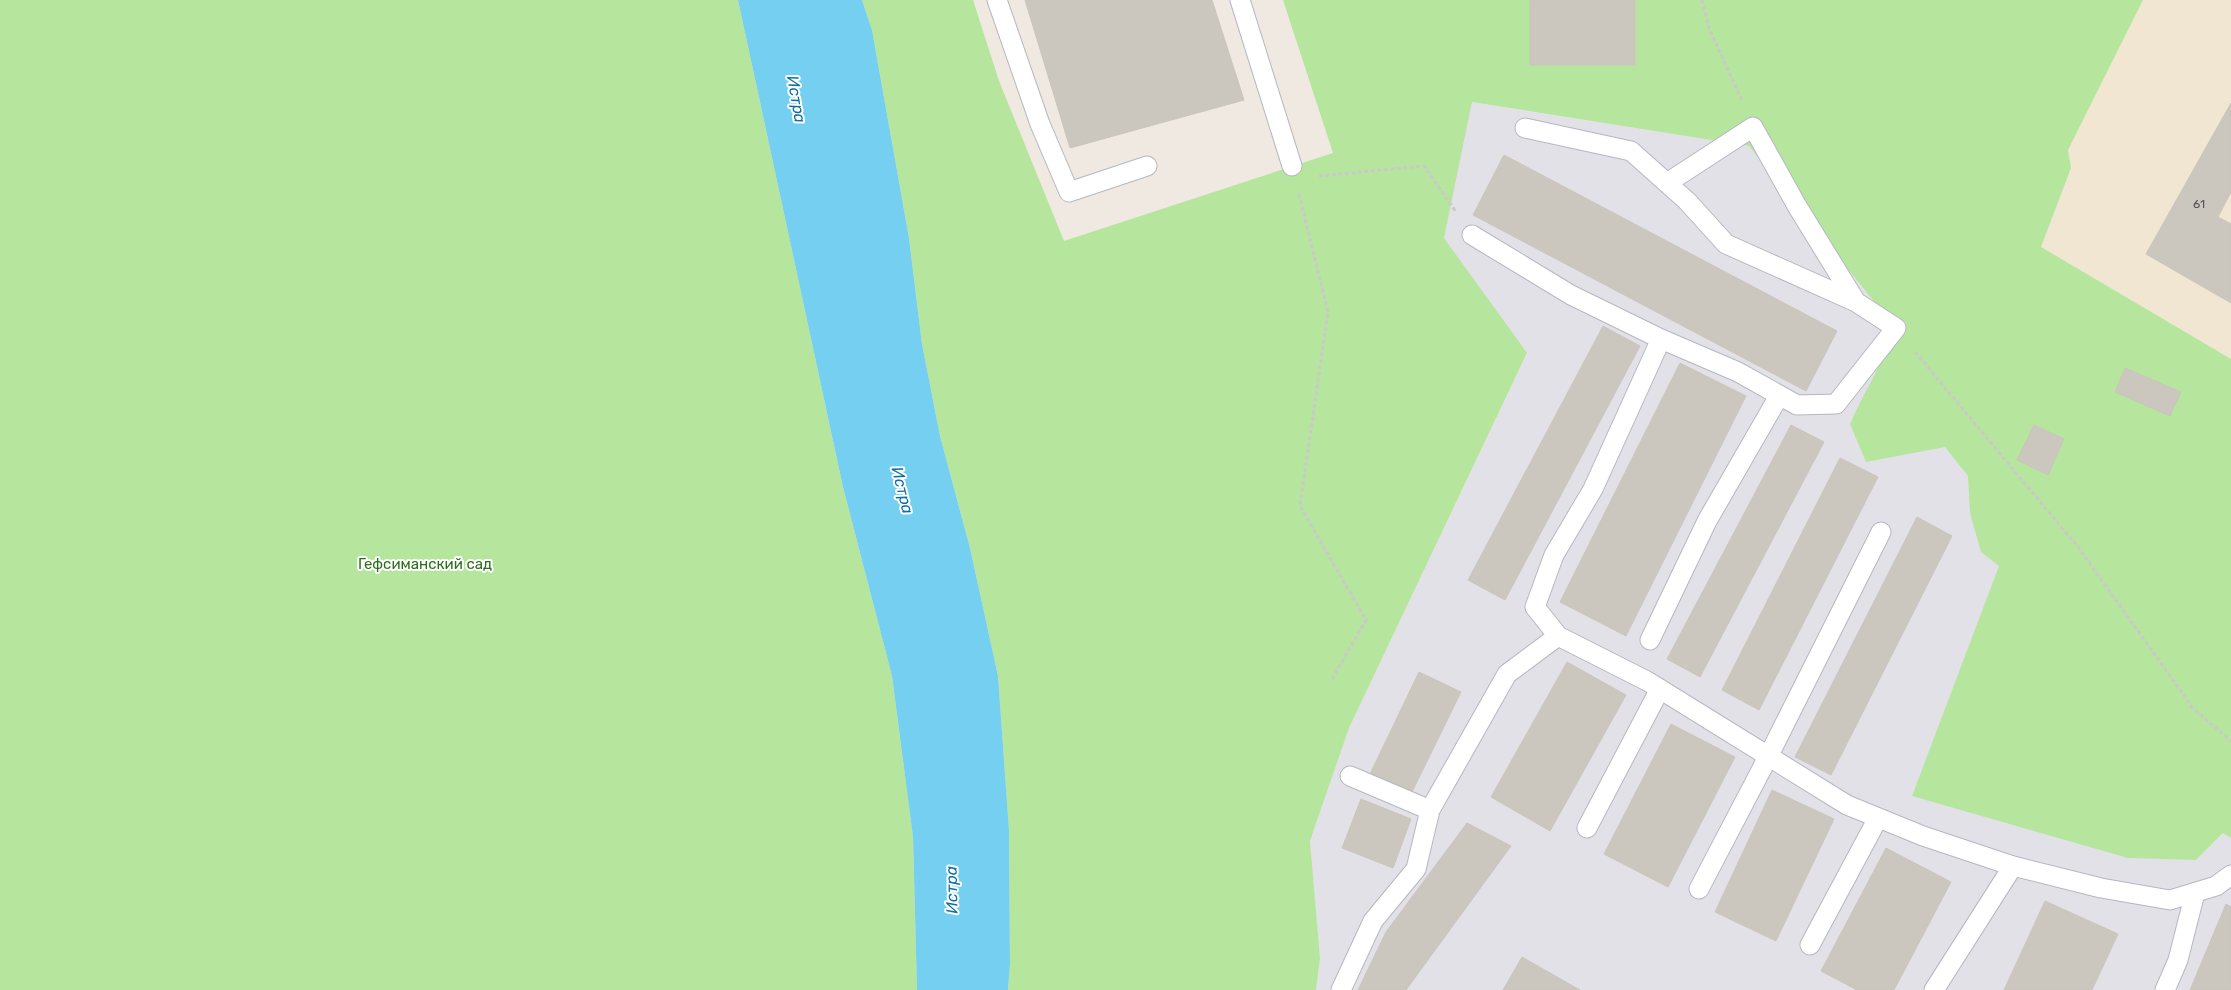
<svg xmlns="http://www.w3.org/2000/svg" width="2231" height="990" viewBox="0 0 2231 990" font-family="Rubik,sans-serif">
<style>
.industrial{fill:#e3e1e8}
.education{fill:#f0e6d1}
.green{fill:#b6e59e}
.water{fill:#75cff0}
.building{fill:#cbc7bf;stroke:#cbc5ba}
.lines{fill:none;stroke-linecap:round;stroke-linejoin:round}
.lane-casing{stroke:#b4b7c1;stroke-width:21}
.path{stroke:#c9c9c9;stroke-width:3;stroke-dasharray:4 2.5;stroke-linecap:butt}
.lane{stroke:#fff;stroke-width:19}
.labels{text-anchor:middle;stroke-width:4;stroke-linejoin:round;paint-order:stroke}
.number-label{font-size:12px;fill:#555452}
.park-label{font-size:15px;fill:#2c6e1b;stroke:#fff}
.water-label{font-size:16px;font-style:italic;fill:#0d6fa3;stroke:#fff}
</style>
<rect width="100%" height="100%" fill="#efe9e1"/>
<path class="industrial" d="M1471,102L1749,146L1906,342L2196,860L2224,833L2231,838V990H1316L1320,958L1310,841L1349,728L1527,354L1444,238Z"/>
<path class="education" d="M2065,0H2231V359L2041,247L2071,168L2046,29Z"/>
<path class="green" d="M0,0H738L843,487L892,676L913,837L917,990H0Z
M862,0H973L999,81L1064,241L1333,153L1283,0H2143L2068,150L2071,168L2041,247L2231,359V838L2223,833L2196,860L2128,858L1912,796L1999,566L1981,552L1970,513L1968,476L1945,447L1866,462L1850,424C1864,392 1883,362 1896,329L1749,146L1472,102L1444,238L1527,353L1349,728L1310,841L1320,958L1316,990H1008L1010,964L1009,830L998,676L970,548L940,436L922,344L909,238L872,30Z"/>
<path class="water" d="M738,0H862L872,30L909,238L922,344L940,436L970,548L998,676L1009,830L1010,964L1008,990H917L913,837L892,676L843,487Z"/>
<path class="building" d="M1025,0H1212L1244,100L1070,148Z
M1530,0H1635V65H1530Z
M2231,103V192L2218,217L2231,224V303L2146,254Z
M1504,155L1837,331L1806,391L1473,215Z
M1603,326L1640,346L1505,600L1468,580Z
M1680,363L1746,396L1626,636L1560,602Z
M2125,368L2181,392L2170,416L2115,392Z
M1791,425L1824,442L1700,677L1667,659Z
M2034,425L2064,439L2048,475L2017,460Z
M1840,458L1878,477L1759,710L1722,690Z
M1917,517L1952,536L1831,775L1795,757Z
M1567,662L1626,695L1550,831L1491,797Z
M1419,672L1461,692L1411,794L1370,774Z
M1671,724L1735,757L1668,887L1604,854Z
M1772,790L1834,819L1776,941L1715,912Z
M1361,799L1411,819L1393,868L1342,848Z
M1467,823L1511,846L1406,990H1358L1386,932Z
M1886,848L1951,882L1894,990H1857L1821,971Z
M2045,901L2118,934L2092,990H2004Z
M2226,904L2231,907V990H2190Z
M1522,957L1580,990H1503Z"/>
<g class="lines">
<g class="lane-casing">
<path id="lane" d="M997,0L1040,124L1069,192L1147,166
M1240,0L1292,166
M1525,128L1631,151L1687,201L1726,244L1856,302L1896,328L1836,404L1797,405L1738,372L1661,339
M1667,183L1753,127L1797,206L1856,302
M1472,235L1571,295L1661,339L1593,489L1554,555L1535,607L1558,636
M1650,640L1707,521L1779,396
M1350,776L1430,810
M1587,828L1660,689
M1699,889L1768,757L1881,532
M1810,945L1878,818
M1341,990L1373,921L1416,869L1430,810L1507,674L1558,636L1647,681L1847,805L1923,836L2013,866L2101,888L2170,900L2216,886L2231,875
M1934,990L2013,866
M2165,990L2178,960L2195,893"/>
</g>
<path class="path" d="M1702,0L1709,28L1742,101
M1319,176L1424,166L1456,212
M1299,194L1328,312L1300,506L1366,620L1332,679
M1915,352L2078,547L2192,707L2231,741"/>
<use href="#lane" class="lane"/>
</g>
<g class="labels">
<g class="number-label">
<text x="2199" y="208">61</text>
</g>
<g class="park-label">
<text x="425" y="569">Гефсиманский сад</text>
</g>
<g class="water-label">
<text transform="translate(797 99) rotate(80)" y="6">Истра</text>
<text transform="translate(903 490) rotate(76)" y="6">Истра</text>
<text transform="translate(951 890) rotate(-91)" y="6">Истра</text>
</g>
</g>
</svg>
